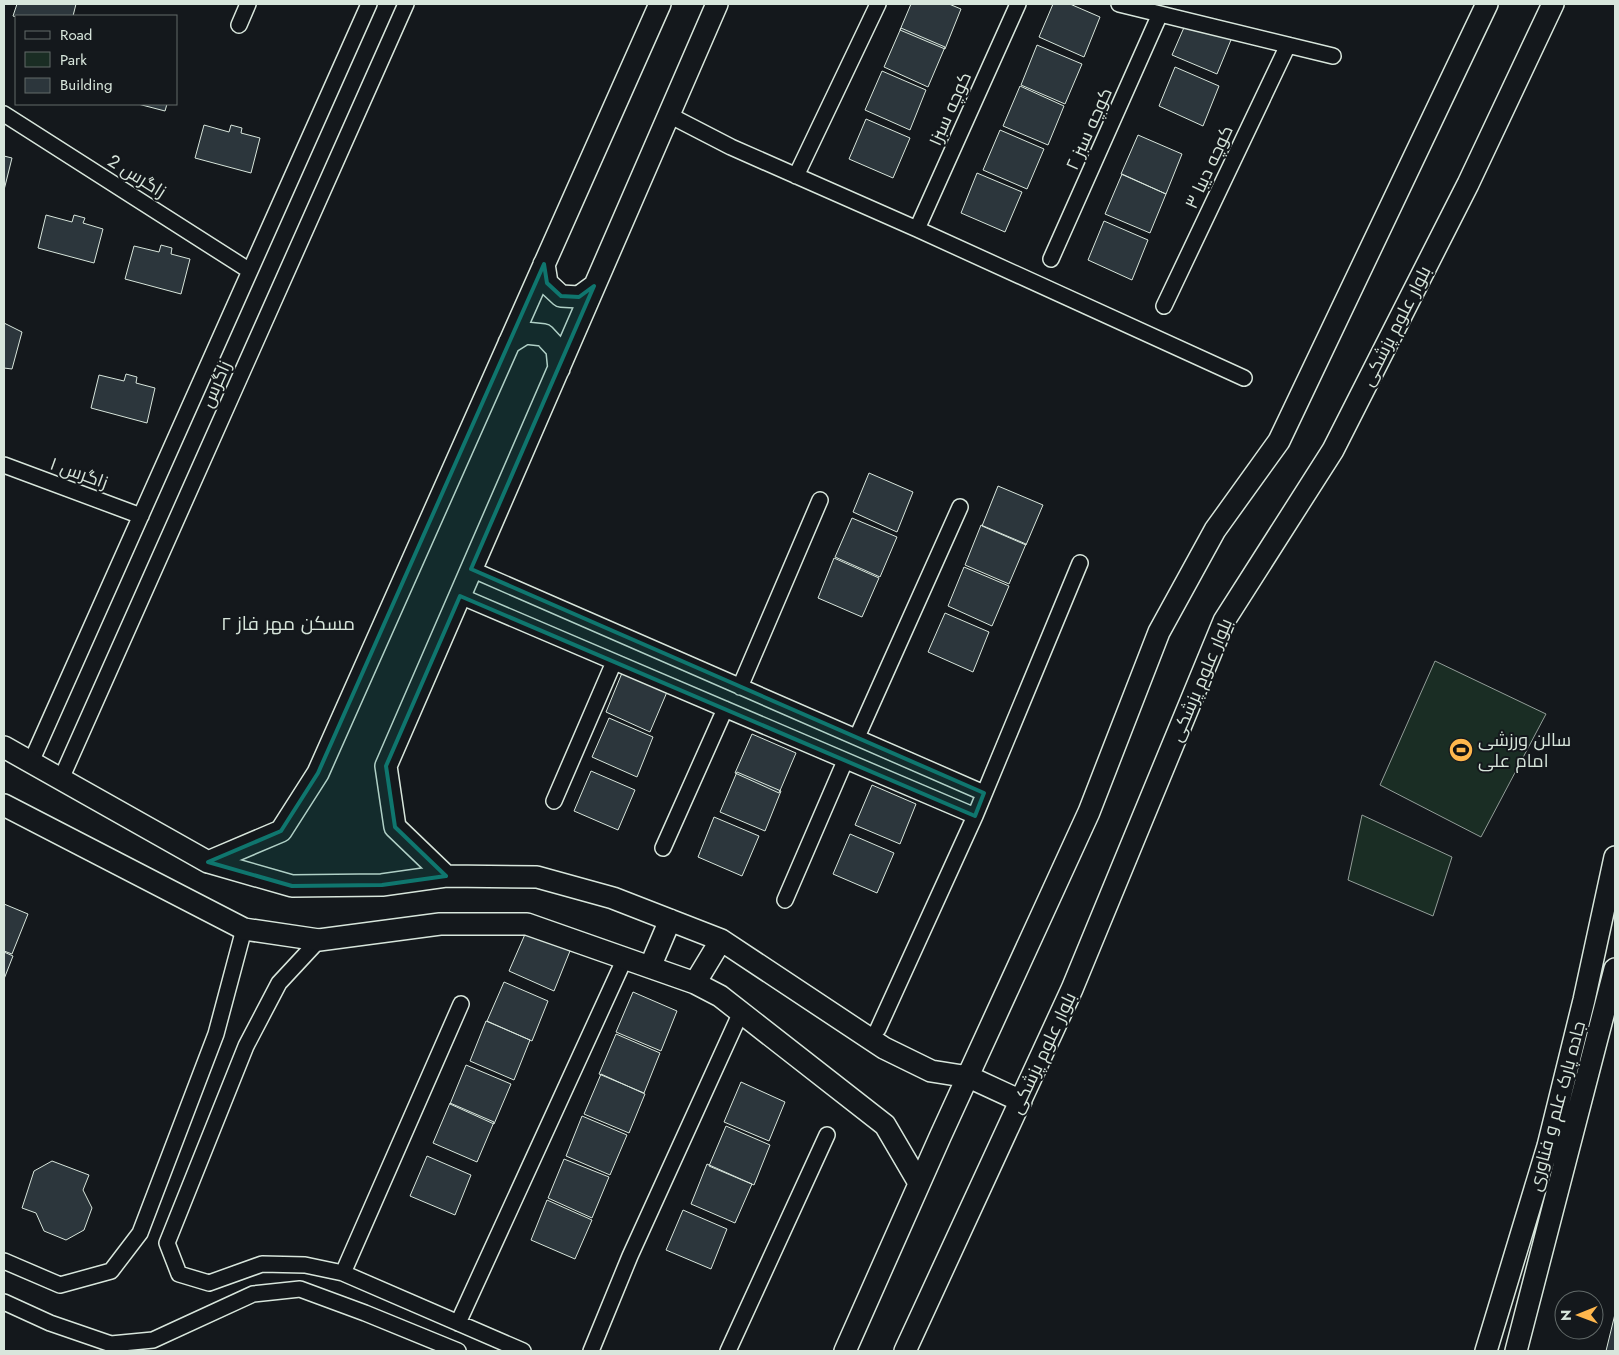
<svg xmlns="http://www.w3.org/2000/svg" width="1619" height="1355" viewBox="0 0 1619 1355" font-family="Jost,Cairo,sans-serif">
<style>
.green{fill:#1a2d24;stroke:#939e99}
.building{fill:#2c363c;stroke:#d8e6dc}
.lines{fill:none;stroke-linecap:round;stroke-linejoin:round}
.street-casing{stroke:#d8e6dc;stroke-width:18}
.secondary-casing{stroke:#d8e6dc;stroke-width:24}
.street{stroke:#14181c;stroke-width:15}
.secondary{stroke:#14181c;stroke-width:21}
.marked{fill:#0f766e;fill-opacity:0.2;stroke:#0f766e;stroke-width:4;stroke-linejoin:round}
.labels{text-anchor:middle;stroke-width:4;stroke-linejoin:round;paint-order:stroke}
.street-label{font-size:18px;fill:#d8e6dc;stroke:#14181c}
.poi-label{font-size:18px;fill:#d8e6dc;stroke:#14181c;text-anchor:start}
.neighbourhood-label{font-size:19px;fill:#d8e6dc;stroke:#14181c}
</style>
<rect width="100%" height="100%" fill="#14181c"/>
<path class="green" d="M1435,661L1546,714L1481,837L1380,785Z
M1362,815L1452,857L1433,916L1348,880Z"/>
<path class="building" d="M17,4H76L73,16L16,17L13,16Z
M911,4H949L961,9L945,49L900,30Z
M1053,4H1070L1100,17L1084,57L1039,37Z
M1189,16L1233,35L1217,74L1172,55Z
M901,28L945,47L928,87L884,67Z
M1037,45L1082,64L1065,104L1021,85Z
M1175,67L1219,86L1203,126L1159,106Z
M882,71L926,90L910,130L865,110Z
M1020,86L1064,106L1048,145L1003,126Z
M138,104H167L165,111Z
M866,119L910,138L893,178L849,159Z
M204,125L229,132L231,125L242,128L241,133L260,138L251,173L195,158Z
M1000,130L1044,149L1027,189L983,170Z
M1138,135L1182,154L1166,194L1121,174Z
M4,156L12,158L4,190Z
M977,173L1022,192L1005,232L961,213Z
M1122,174L1166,194L1150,233L1105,214Z
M46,215L72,222L74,215L85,218L83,223L103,229L94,263L38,248Z
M1104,221L1148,240L1132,280L1088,260Z
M161,245L172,248L171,254L190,259L181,294L125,279L134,246L159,252Z
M4,323L22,332L12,369L4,368Z
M126,374L137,377L136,383L155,388L147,423L91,408L99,375L124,381Z
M869,473L913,492L897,532L853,512Z
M998,486L1043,505L1026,545L982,526Z
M852,518L897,537L880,577L835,557Z
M981,525L1026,544L1009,584L965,565Z
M834,558L879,578L862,617L818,598Z
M964,567L1009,586L992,626L948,606Z
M945,613L989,632L973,672L928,652Z
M622,673L667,692L650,732L606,712Z
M609,718L653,737L637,777L592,757Z
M752,734L796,753L779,793L735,773Z
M591,771L635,790L618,830L574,811Z
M737,772L781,791L765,831L720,812Z
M872,785L916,804L900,844L855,825Z
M714,817L759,836L742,876L698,857Z
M850,834L894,853L877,893L833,874Z
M4,904L28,914L12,954L4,951Z
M526,932L570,951L554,991L509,971Z
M4,952L13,956L4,979Z
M504,982L548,1001L532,1041L487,1021Z
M633,992L677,1011L661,1051L616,1032Z
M486,1021L530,1040L514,1080L470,1061Z
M616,1034L660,1053L644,1093L599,1074Z
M466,1065L511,1084L494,1124L450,1104Z
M601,1074L645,1094L629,1133L584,1114Z
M741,1082L785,1102L769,1141L724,1122Z
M450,1103L494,1122L477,1162L433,1143Z
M582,1116L627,1135L610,1175L566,1156Z
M726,1126L770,1145L754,1185L709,1166Z
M427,1156L471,1175L455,1215L410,1196Z
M564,1159L609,1177L592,1218L548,1198Z
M52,1161L89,1175L83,1190L92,1208L84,1230L66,1240L44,1231L36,1213L22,1208L34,1171Z
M707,1164L752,1184L735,1223L691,1204Z
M547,1200L592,1220L575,1259L531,1240Z
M683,1210L727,1229L711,1269L666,1250Z
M1615,1314V1351H1606Z"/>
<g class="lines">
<g class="street-casing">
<path id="street" d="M1119,4L1333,56
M239,25L248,4
M4,114L250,271
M669,115L731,147L917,229L1244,378
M796,176L878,4
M917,229L1018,4
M1051,259L1160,14
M1164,306L1288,45
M4,465L141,516
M471,569L984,793
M460,596L975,816L1080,563
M740,687L820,500
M857,737L960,507
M31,762L369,4
M61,779L406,4
M554,801L614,662
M663,848L725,709
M785,900L845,761
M319,940L279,983L246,1046L167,1243L179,1274L209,1283L262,1264L305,1265L343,1273L523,1351
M878,1029L975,816
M4,1261L60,1285L111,1271L140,1233L216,1034L244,929
M343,1273L461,1004
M4,1302L50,1323L111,1344L153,1340L253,1294L300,1289L365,1313L458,1351
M458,1323L625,958
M591,1351L630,1256L741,1012
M728,1351L827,1135"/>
</g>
<g class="secondary-casing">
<path id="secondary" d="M544,264L547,283L561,296L579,297L594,286
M509,343L525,333L544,335L557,349L559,369
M4,747L208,862L292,886L382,885L446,876L537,877L613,898L721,940L884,1048L931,1071L969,1077L1021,1101
M4,805L244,929L319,940L440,924H527L695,983L720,996L885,1125L919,1183
M208,862L281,831L318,773L660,4
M446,876L395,827L386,766L717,4
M650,967L670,920
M695,983L721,940
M845,1351L940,1137L1089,812L1159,632L1215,530L1279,441L1487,4
M905,1351L1072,989L1224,621L1333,450L1468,184L1553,4
M1486,1351L1548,1146L1584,1000L1615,857
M1516,1351L1615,969"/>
</g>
<use href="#street" class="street"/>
<use href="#secondary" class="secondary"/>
</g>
<path class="marked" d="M544,264L547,283L561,296L579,297L594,286L471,569L984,793L975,816L460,596L386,766L395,827L446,876L382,885L292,886L208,862L281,831L318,773Z"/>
<defs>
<g id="stadium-disc" transform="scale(1.25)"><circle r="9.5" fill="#ffb74d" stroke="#14181c"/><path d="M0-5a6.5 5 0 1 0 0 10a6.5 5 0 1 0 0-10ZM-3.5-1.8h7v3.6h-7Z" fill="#111"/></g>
</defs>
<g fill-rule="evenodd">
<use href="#stadium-disc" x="1461" y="750"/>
</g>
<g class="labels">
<g class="street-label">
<text transform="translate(950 109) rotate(-66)" y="6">کوچه سبز۱</text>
<text transform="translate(1089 129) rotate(-66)" y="6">کوچه سبز ۲</text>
<text transform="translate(1209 167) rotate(-65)" y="6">کوچه دیبا ۳</text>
<text transform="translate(137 176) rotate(32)" y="6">زاگرس 2</text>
<text transform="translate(1396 326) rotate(-63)" y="6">بلوار علوم پزشکی</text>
<text transform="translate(216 384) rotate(-66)" y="6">زاگرس</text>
<text transform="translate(79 473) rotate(20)" y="6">زاگرس ۱</text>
<text transform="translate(1201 680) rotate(-67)" y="6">بلوار علوم پزشکی</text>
<text transform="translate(1043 1053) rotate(-65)" y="6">بلوار علوم پزشکی</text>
<text transform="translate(1557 1106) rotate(-75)" y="6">جاده پارک علم و فناوری</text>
</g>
<g class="poi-label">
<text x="1478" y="746">سالن ورزشی<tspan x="1478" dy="21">امام علی</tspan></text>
</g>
<g class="neighbourhood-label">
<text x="288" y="630">مسکن مهر فاز ۲</text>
</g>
</g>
<rect width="1619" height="1355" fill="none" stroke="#d8e6dc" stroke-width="10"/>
<rect x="15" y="15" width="162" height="90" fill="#14181c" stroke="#626a69"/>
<rect x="25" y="31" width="25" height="8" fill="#14181c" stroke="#626a69"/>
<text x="60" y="40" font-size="15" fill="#d8e6dc">Road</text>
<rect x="25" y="52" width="25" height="15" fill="#1a2d24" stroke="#626a69"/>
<text x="60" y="65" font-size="15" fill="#d8e6dc">Park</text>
<rect x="25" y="78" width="25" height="15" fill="#2c363c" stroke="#626a69"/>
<text x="60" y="90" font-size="15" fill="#d8e6dc">Building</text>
<g transform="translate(1579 1315) rotate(269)"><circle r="24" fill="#14181c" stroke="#626a69"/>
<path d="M0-4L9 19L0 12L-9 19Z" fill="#ffb74d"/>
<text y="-8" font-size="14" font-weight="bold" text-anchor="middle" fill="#d8e6dc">N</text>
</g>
</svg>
